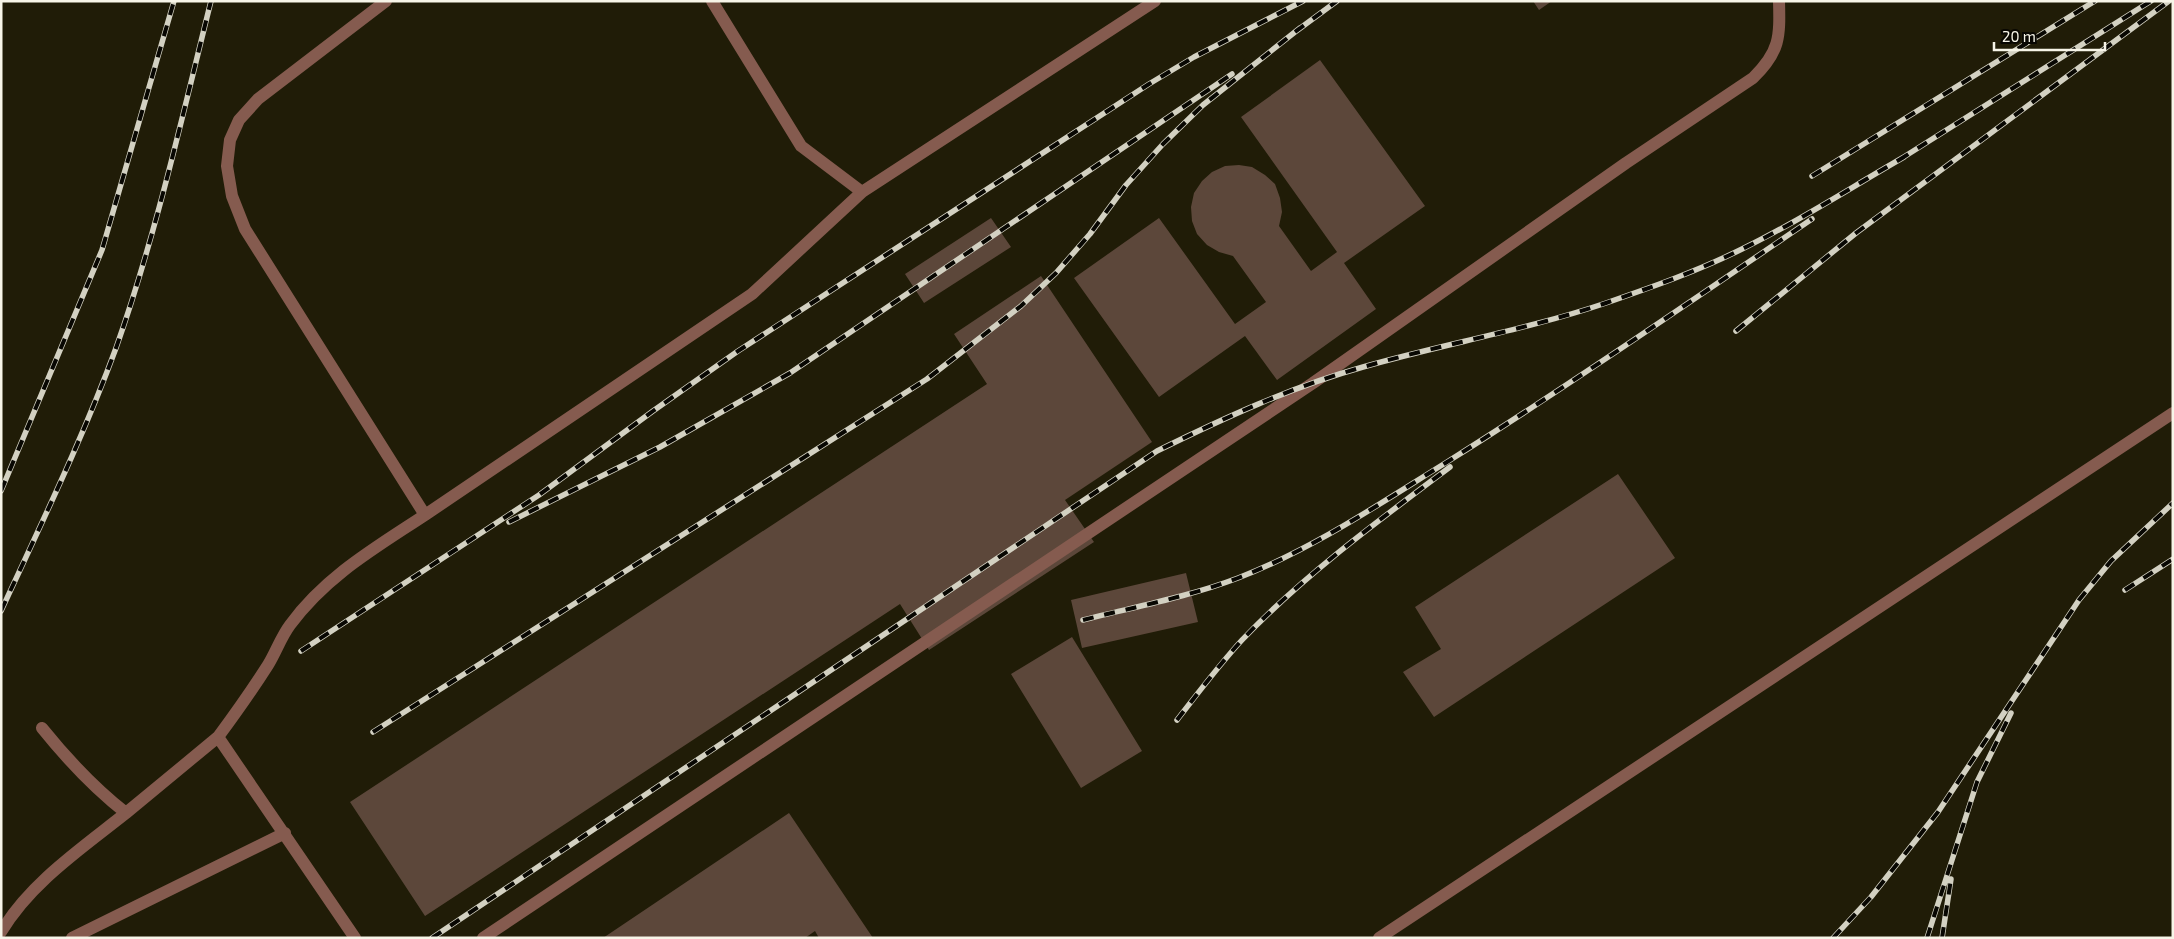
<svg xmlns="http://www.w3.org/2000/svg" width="2174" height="939" viewBox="0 0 2174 939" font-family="'Exo 2',sans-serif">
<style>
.building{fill:#5c473a}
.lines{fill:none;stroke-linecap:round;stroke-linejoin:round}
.lane{stroke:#855b4f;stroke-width:12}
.rail-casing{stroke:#d3d1c2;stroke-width:5.5}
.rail{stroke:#080702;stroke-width:4;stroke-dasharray:11;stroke-linecap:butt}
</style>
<rect width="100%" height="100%" fill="#201c07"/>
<path class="building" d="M1533,1H1552L1539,10Z
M1320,60L1425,206L1344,263L1376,309L1277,380L1245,336L1159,397L1074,278L1159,218L1235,324L1266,302L1233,256L1219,252L1207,245L1197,234L1192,221L1191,207L1194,193L1202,181L1212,172L1225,166L1239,165L1252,167L1265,175L1275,184L1280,198L1282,212L1279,226L1311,271L1337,252L1241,117Z
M991,218L1011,247L924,303L905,274Z
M1041,276L1152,442L1065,500L1094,542L929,650L900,604L425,916L350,802L987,384L954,334Z
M1618,474L1675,558L1434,717L1403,672L1441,649L1415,607Z
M1186,573L1198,622L1082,648L1071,600Z
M1072,637L1142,751L1081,788L1011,674Z
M789,813L873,938H819L815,931L805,938H603Z"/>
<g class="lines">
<path class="lane" d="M712,1L801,146L862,192
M425,515L752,294L862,192L1155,1
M42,728C67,759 94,788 126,813L218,737
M1,932C30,883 82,848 126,813
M72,938L285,833
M355,938L218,737C235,714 252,690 268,665C276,652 281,637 290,625C326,576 375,548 425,515L245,229L232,196L227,166L230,140L239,120L258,99L386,1
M483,938L1313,383L1626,163L1753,78C1780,52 1780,37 1779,1
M1379,938L2173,413"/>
<g class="rail-casing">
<path id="rail" d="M1295,32L1337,1
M1899,160L2151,1
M1812,176L2095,1
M1736,331L1856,233L2169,1
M1,491L102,250L174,1
M509,522L660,447L790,373L1232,74
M2125,590L2173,559
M1,611C41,524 83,438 116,348C156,235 182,117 211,1
M1083,620C1134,607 1188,597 1238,578C1313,549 1379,504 1447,462C1571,384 1691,301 1812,219
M301,651L539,495L653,411L738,351L1149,84L1194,57L1303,1
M1177,720C1198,693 1219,665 1242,640C1304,575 1378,521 1450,467
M373,732L927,379L1021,306L1056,273L1090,234L1126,185L1163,144L1203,105L1300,28
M432,938L1157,451C1224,418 1291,387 1363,367C1443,344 1526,330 1606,303C1652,287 1698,271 1742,249C1798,222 1850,188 1904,157
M1833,938L1871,897L1938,812L2079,600L2111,561L2173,503
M1927,938L1977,782L2011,713
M1942,938L1951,879"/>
</g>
<use href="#rail" class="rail"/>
</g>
<rect width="2174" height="939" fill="none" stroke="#f7f5e8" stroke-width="5"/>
<path d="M1994 42v8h111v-8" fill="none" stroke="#f7f5e8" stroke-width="2.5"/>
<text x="2002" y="42" font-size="15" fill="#f7f5e8" stroke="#080702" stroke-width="4" paint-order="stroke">20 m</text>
</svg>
